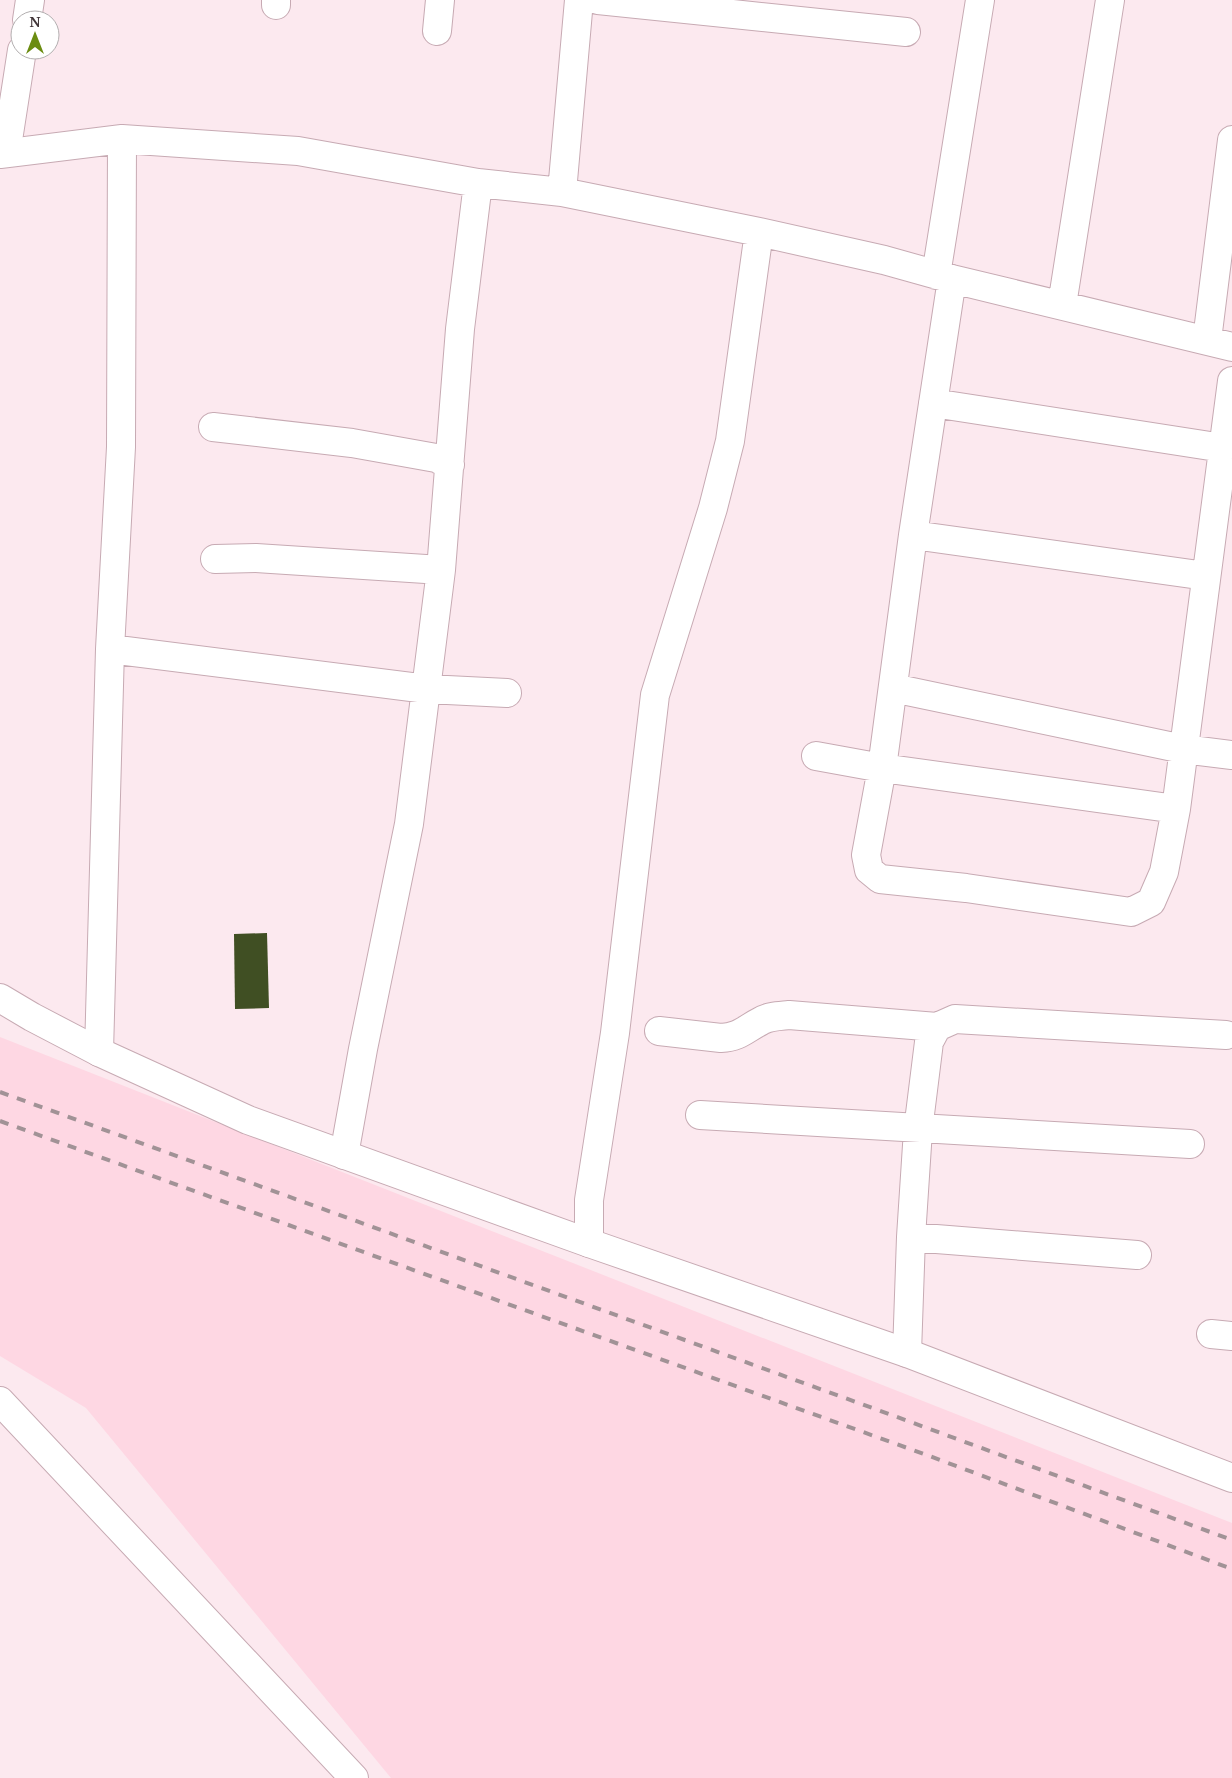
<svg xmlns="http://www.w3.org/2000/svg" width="1232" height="1778" viewBox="0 0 1232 1778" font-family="'Noto Serif',serif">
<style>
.built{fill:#fed7e3}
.building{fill:#404f23}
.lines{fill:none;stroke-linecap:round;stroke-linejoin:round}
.minor-casing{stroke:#c7aab3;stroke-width:30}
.major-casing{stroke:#c7aab3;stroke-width:30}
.minor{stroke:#fff;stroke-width:28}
.major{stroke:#fff;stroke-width:28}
.rail{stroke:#a19296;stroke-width:4;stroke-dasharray:9 9;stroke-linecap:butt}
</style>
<rect width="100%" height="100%" fill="#fce9ef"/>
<path class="built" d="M0,1037L1232,1523V1778H391L86,1408L0,1356Z"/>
<path class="building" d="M267,933L269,1008L235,1009L234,934Z"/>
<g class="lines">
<g class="minor-casing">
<path id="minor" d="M579,0L562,192L759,232L884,260L952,279L1232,347
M598,0L906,32
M276,5V0
M27,20L30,0
M437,31L440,0
M6,153L22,50
M0,154L122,139L298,151L478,183L562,192
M936,275L980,0
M952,279L913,535L882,768L866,855L869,870L880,879L966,888L1131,912L1151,902L1164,872L1176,809L1232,381
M1062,305L1110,0
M1207,340L1232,140
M933,403L1223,448
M213,427L352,443L436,458L450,465
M913,535L1206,576
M215,559L256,558L441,570
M110,649L427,689L507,693
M893,688L1183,749L1232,755
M816,756L882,768L1176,809
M659,1031L721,1038C740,1037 745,1029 761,1021C769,1016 779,1016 789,1015L937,1027
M99,1052L110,649L121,447L122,139
M700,1115L1190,1144
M344,1155L363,1049L409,824L441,570L460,329L478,183
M911,1237L1137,1255
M589,1243V1200L615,1033L655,695L713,508L730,441L759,232
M1211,1334L1232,1336
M907,1353L911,1237L918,1130L929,1042L937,1027L955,1019L1226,1035
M0,1401L354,1778"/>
</g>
<g class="major-casing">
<path id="major" d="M0,998L32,1017L99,1052L248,1120L589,1243L907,1353L1232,1478"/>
</g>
<use href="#minor" class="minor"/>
<use href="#major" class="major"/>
<path class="rail" d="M0,1092L878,1410L1232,1540
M0,1121L924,1454L1232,1569"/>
</g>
<g transform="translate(35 35)"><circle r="24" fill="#ffffff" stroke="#b3afb0"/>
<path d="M0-4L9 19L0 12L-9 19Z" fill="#6b8c11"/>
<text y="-8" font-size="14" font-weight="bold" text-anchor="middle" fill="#423639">N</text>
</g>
</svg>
